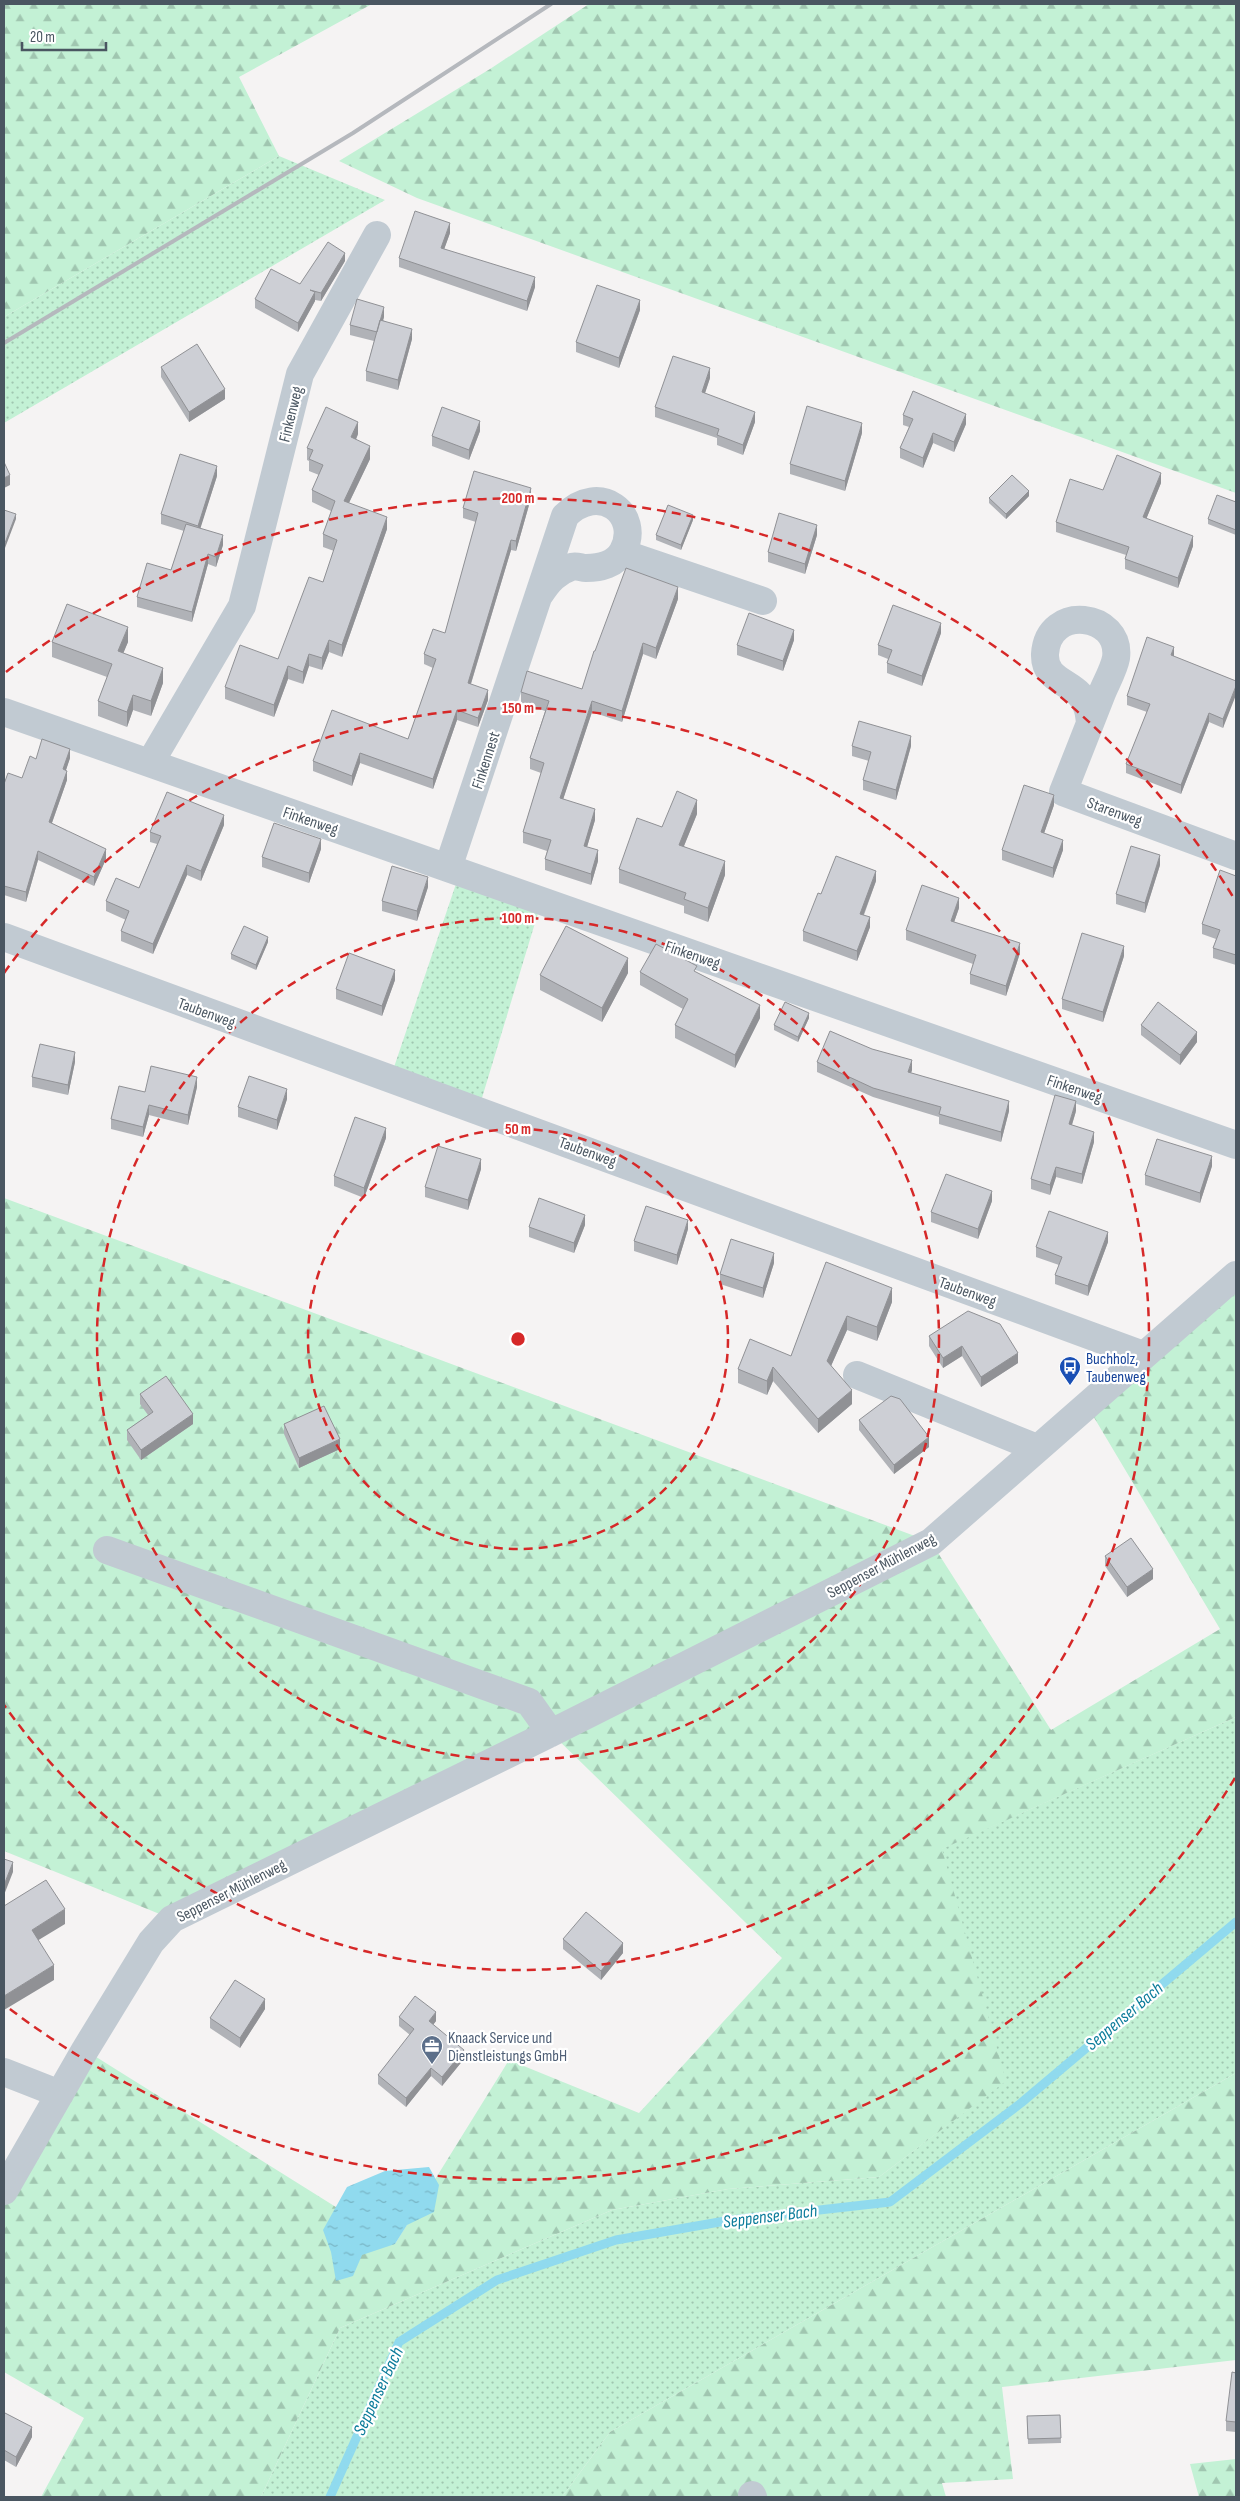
<svg xmlns="http://www.w3.org/2000/svg" width="1240" height="2501" viewBox="0 0 1240 2501" font-family="'Sofia Sans Condensed',sans-serif">
<style>
.grass{fill:url(#grass-dots)}
.forest{fill:url(#forest-firs)}
.water{fill:url(#water-ripples)}
.lines{fill:none;stroke-linecap:round;stroke-linejoin:round}
.stream{stroke:#90daee;stroke-width:9}
.minor{stroke:#c1cad2;stroke-width:28}
.rail{stroke:#b5b8bd;stroke-width:4}
.wall{fill:#b0b2b7}
.shaded-wall{fill:#909195}
.building{fill:#cdcfd5;stroke:#909195}
.ring{fill:none;stroke:#d62828;stroke-width:2.5;stroke-dasharray:9 6}
.labels{text-anchor:middle;stroke-width:4.5;stroke-linejoin:round;paint-order:stroke}
.street-label{font-size:16px;fill:#4a5661;stroke:#fff}
.transit-label{font-size:16px;fill:#164399;stroke:#fff;text-anchor:start}
.service-label{font-size:16px;fill:#4e5e75;stroke:#fff;text-anchor:start}
.water-label{font-size:18px;font-style:italic;fill:#0c7c9b;stroke:#fff}
.centre{fill:#d62828;stroke:#fff;stroke-width:2.5}
.ring-label{font-size:15px;text-anchor:middle;font-weight:bold;fill:#d62828;stroke:#fff;stroke-width:4.5;stroke-linejoin:round;paint-order:stroke}
</style>
<defs>
<pattern id="grass-dots" width="8" height="8" patternUnits="userSpaceOnUse" patternTransform="scale(1.25)"><rect width="8" height="8" fill="#c3f1d5"/><path d="M2 2h.1M6 6h.1" fill="none" stroke="#a0c6b0" stroke-width="1.8" stroke-linecap="round"/></pattern>
<pattern id="forest-firs" width="22" height="20" patternUnits="userSpaceOnUse" patternTransform="scale(1.25)"><rect width="22" height="20" fill="#c3f1d5"/><path d="M5 1l3.5 6h-7zM16 11l3.5 6h-7z" fill="#a0c6b0"/></pattern>
<pattern id="water-ripples" width="26" height="14" patternUnits="userSpaceOnUse" patternTransform="scale(1.25)"><rect width="26" height="14" fill="#90daee"/><path d="M2 4q2-2 4 0t4 0M15 11q2-2 4 0t4 0" fill="none" stroke="#78b4c4"/></pattern>
</defs>
<rect width="100%" height="100%" fill="#f5f3f3"/>
<path class="grass" d="M279,156L385,200L4,423V317Z
M460,872L542,900L478,1111L390,1079Z
M1236,1717V2073L610,2432L562,2497H261L340,2328L612,2210L728,2189L879,2177L1005,2081L941,1849Z"/>
<path class="forest" d="M4,4H372L239,77L279,156L4,317Z
M589,4H1236V493L417,198L339,161L490,69Z
M4,1198L931,1542L1051,1730L1220,1629L1086,1404L1236,1275V1717L942,1849L1006,2081L879,2177L728,2189L612,2210L340,2328L261,2497H41L84,2418L4,2372V2191L85,2050L395,2244L509,2060L639,2113L782,1958L551,1733L172,1919L4,1851Z
M1236,2073V2360L1002,2387L1013,2479L942,2483L946,2497H562L610,2432Z
M1236,2459V2497H1199L1190,2464Z"/>
<path class="water" d="M429,2167L439,2185L434,2212L407,2225L395,2244L362,2255L353,2276L336,2281L331,2252L323,2230L347,2187L385,2171Z"/>
<g class="lines">
<path class="stream" d="M330,2497L399,2342L497,2280L616,2240L731,2220L890,2202L1021,2103L1236,1922"/>
<path class="minor" d="M622,553L763,601
M4,712L1236,1145
M1090,723C1089,713 1088,704 1080,695C1067,681 1044,679 1045,654C1048,603 1122,613 1116,658C1114,669 1106,683 1102,693C1089,726 1076,759 1063,792L1236,856
M150,763L242,606L300,374L377,235
M448,868L565,516C599,481 642,514 623,551C616,564 600,568 586,568C581,568 576,565 571,567C556,572 548,582 540,594
M4,937L1143,1355
M857,1375L1037,1448
M107,1550L529,1702L551,1733
M4,2072L60,2094
M4,2191L85,2050L151,1942L172,1919L551,1733L931,1542L1236,1275
M752,2495L753,2497"/>
<path class="rail" d="M4,343L353,133L551,4"/>
</g>
<path class="wall" d="M450,233L444,249L535,287L527,311L399,267V258Z
M345,261L321,301L315,300V301L298,332L255,308V299L300,284Z
M640,310L619,368L576,352V342Z
M384,317L383,320L412,339L398,390L366,381V371L374,341L350,335V325Z
M161,367L225,399L189,422L161,377Z
M710,378L705,393L755,422L743,455L717,445V438L655,417V407Z
M903,415L966,424L954,452L933,443L923,468L900,458V448L909,427L903,425Z
M480,431L469,460L432,446V436Z
M862,433L845,491L790,474V464Z
M358,434L356,440L370,459L349,503L387,529L342,657L329,652L322,670L309,666L303,684L288,679L274,717L225,699V687L278,659L323,582L334,551L323,547V534L331,511L312,502V490L319,475L309,471V461L307,460V448Z
M217,476L200,528L223,545L216,567L208,564L192,622L137,607V597L171,570L184,531L161,524V514Z
M1161,483L1146,519L1193,546L1178,588L1125,569V559L1126,555L1056,532V522L1103,490Z
M1029,496L1006,519L989,503V498Z
M531,498L516,551L511,550L471,684L488,700L478,727L457,720L433,789L360,763L352,786L313,771V761L408,739L433,668L424,664V654L445,633L476,522L463,518V508Z
M1236,502V535L1208,524V519Z
M693,520L681,550L656,540V535Z
M817,535L805,574L768,562V552Z
M678,599L656,659L643,654L622,722L592,712L563,799L595,820L587,847L598,861L591,885L545,870V859L547,851L523,843V832L541,773L530,769V758L545,711L521,703V692L582,689L595,651Z
M941,633L922,686L887,673V663L888,659L878,655V645Z
M794,640L783,671L737,655V645Z
M52,642H128L123,653L163,683L151,716L133,710L127,727L98,716V701L107,677L52,657Z
M1174,657L1236,681L1223,728L1209,722L1181,794L1126,773V764L1147,712L1127,705V696Z
M852,746H911L896,800L863,790V780L869,761L852,756Z
M70,758L66,770L67,780L52,823L106,859L94,886L38,860L26,902L4,895V784L22,778L36,759Z
M1054,805L1044,833L1063,850L1053,878L1002,860V850Z
M697,814L684,846L725,875L708,922L684,913V906L619,883V869L662,827Z
M224,825L201,881L187,875L153,954L121,941V931L126,920L106,911V901L139,888L157,844L150,842V832Z
M321,849L309,883L262,867V857Z
M1160,865L1145,913L1116,904V894Z
M1236,876V965L1213,958V948L1216,939L1202,934V924Z
M876,881L864,915L870,927L857,961L803,941V931L821,894Z
M428,887L417,921L382,911V901Z
M959,908L954,922L1020,953L1006,996L970,984V974L973,964L906,940V930Z
M268,942L256,970L231,959V954Z
M1124,956L1103,1022L1062,1009V999Z
M640,972L697,973L760,1018L735,1068L675,1038V1025L683,1009L640,985Z
M628,973L602,1022L540,990V975Z
M395,980L382,1016L336,999V989Z
M809,1018L798,1042L774,1030V1025Z
M1141,1025L1197,1042L1180,1065L1141,1035Z
M75,1062L68,1095L32,1087V1077Z
M817,1062L912,1070L911,1073L1009,1111L1001,1142L939,1124V1117L873,1097L817,1072Z
M197,1087L188,1125L149,1115L143,1137L111,1129V1119Z
M287,1099L277,1130L238,1117V1107Z
M1076,1111L1072,1125L1094,1142L1082,1184L1056,1177L1050,1195L1031,1189V1179Z
M386,1138L364,1198L334,1186V1176Z
M1212,1166L1200,1203L1145,1185V1175Z
M481,1169L468,1210L425,1197V1187Z
M992,1201L978,1239L931,1222V1212Z
M585,1225L574,1253L529,1237V1227Z
M688,1229L677,1265L634,1251V1241Z
M1108,1242L1088,1296L1055,1284V1275L1059,1265L1036,1257V1247Z
M826,1262L892,1302L877,1341L847,1330L831,1366L852,1404L818,1433L773,1381L767,1395L738,1383V1369L791,1356Z
M774,1263L763,1298L720,1284V1274Z
M929,1336L1018,1363L981,1387L962,1356L943,1368L929,1346Z
M140,1394L193,1424L141,1460L127,1440V1430L148,1415L140,1404Z
M859,1420L929,1447L894,1474L859,1430Z
M284,1424L340,1449L299,1468L284,1434Z
M1105,1556L1153,1579L1127,1597L1105,1566Z
M563,1939L623,1953L601,1980L563,1949Z
M265,2009L240,2048L210,2028V2018Z
M399,2017L436,2021L433,2025L464,2059L442,2086L431,2076L406,2107L378,2084V2075L410,2035L399,2026Z
M1236,2373V2432L1226,2431V2421Z
M4,2415L32,2437L16,2467L4,2460Z
M1060,2415L1061,2443L1028,2444L1027,2416Z"/>
<path class="shaded-wall" d="M450,223V233L441,258V248Z
M345,253V261L321,301V293Z
M535,277V287L527,311V301Z
M315,292V301L298,332V323Z
M640,300V310L619,368V358Z
M384,307V317L377,342V332Z
M412,329V339L398,390V380Z
M710,368V378L702,402V392Z
M225,389V399L189,422V412Z
M755,412V422L743,455V445Z
M966,414V424L954,452V442Z
M480,421V431L469,460V450Z
M358,422V434L351,450V437Z
M862,423V433L845,491V481Z
M933,433V443L923,468V458Z
M370,446V459L344,513V501Z
M217,466V476L198,536V526Z
M1161,473V483L1143,527V517Z
M10,475V485L4,488V478Z
M531,488V498L516,551V541Z
M1029,491V496L1006,519V514Z
M16,514V519L5,548V543Z
M693,515V520L681,550V545Z
M387,517V529L342,657V645Z
M817,525V535L805,574V564Z
M223,535V545L216,567V557Z
M1193,536V546L1178,588V578Z
M511,540V550L468,693V683Z
M208,554V564L192,622V612Z
M678,587V599L656,659V648Z
M941,623V633L922,686V676Z
M128,627V642L118,666V651Z
M794,630V640L783,671V661Z
M329,640V652L322,670V658Z
M643,643V654L622,722V711Z
M1174,647V656L1171,664V655Z
M309,654V666L303,684V672Z
M288,666V679L274,717V705Z
M163,668V683L151,716V701Z
M1236,686V695L1223,728V719Z
M488,690V700L478,727V718Z
M133,695V710L127,727V712Z
M592,701V712L560,809V798Z
M457,710V720L433,789V779Z
M1209,713V722L1181,794V785Z
M911,736V746L896,800V790Z
M70,749V758L63,779V769Z
M360,753V763L352,786V776Z
M67,771V780L49,831V822Z
M1054,795V805L1041,842V832Z
M697,800V814L679,858V845Z
M595,809V820L584,857V846Z
M224,815V825L201,881V871Z
M321,839V849L309,883V873Z
M1063,840V850L1053,878V868Z
M106,849V859L94,886V877Z
M598,850V861L591,885V874Z
M38,851V860L26,902V892Z
M1160,855V865L1145,913V903Z
M725,861V875L708,922V908Z
M187,865V875L153,954V944Z
M876,871V881L860,924V914Z
M428,877V887L417,921V911Z
M959,898V908L951,931V921Z
M870,917V927L857,961V951Z
M268,937V942L256,970V965Z
M1020,943V953L1006,996V986Z
M1124,946V956L1103,1022V1012Z
M628,958V973L602,1022V1008Z
M395,970V980L382,1016V1006Z
M760,1005V1018L735,1068V1055Z
M809,1013V1018L798,1042V1037Z
M1197,1032V1042L1180,1065V1055Z
M75,1052V1062L68,1095V1085Z
M912,1060V1070L908,1082V1072Z
M197,1077V1087L188,1125V1115Z
M287,1089V1099L277,1130V1120Z
M1009,1101V1111L1001,1142V1132Z
M1076,1101V1111L1069,1134V1124Z
M149,1105V1115L143,1137V1127Z
M386,1128V1138L364,1198V1188Z
M1094,1132V1142L1082,1184V1174Z
M1212,1156V1166L1200,1203V1193Z
M481,1159V1169L468,1210V1200Z
M1056,1167V1177L1050,1195V1185Z
M992,1191V1201L978,1239V1229Z
M585,1215V1225L574,1253V1243Z
M688,1220V1229L677,1265V1255Z
M1108,1232V1242L1088,1296V1286Z
M774,1253V1263L763,1298V1288Z
M892,1288V1302L877,1341V1327Z
M847,1316V1330L827,1375V1361Z
M962,1346V1356L943,1368V1358Z
M1018,1353V1363L981,1387V1377Z
M773,1367V1381L767,1395V1381Z
M852,1390V1404L818,1433V1419Z
M193,1414V1424L141,1460V1450Z
M929,1437V1447L894,1474V1465Z
M340,1439V1449L299,1468V1458Z
M1153,1569V1579L1127,1597V1587Z
M13,1862V1872L4,1895V1885Z
M65,1909V1924L32,1944V1930Z
M623,1943V1953L601,1980V1971Z
M54,1965V1980L4,2010V1996Z
M265,1999V2009L240,2048V2038Z
M436,2012V2021L429,2030V2021Z
M464,2050V2059L442,2086V2077Z
M431,2068V2076L406,2107V2098Z
M32,2427V2437L16,2467V2457Z"/>
<path class="building" d="M415,211L450,223L441,248L535,277L527,301L399,258Z
M328,242L345,253L321,293L310,290L315,292L298,323L255,299L271,269L300,284Z
M597,285L640,300L619,358L576,342Z
M357,299L384,307L377,332L350,325Z
M380,320L412,329L398,380L366,371Z
M197,344L225,389L189,412L161,367Z
M673,356L710,368L702,392L755,412L743,445L717,435L719,429L655,407Z
M913,391L966,414L954,442L933,433L923,458L900,448L913,419L903,415Z
M807,406L862,423L845,481L790,464Z
M326,407L358,422L351,437L370,446L344,501L387,517L342,645L329,640L322,658L309,654L303,672L288,666L274,705L225,687L240,645L278,659L309,577L323,582L337,540L323,534L335,501L312,490L323,465L309,459L313,450L307,448Z
M442,407L480,421L469,450L432,436Z
M180,454L217,466L198,526L161,514Z
M1117,455L1161,473L1143,517L1193,536L1178,578L1125,559L1129,547L1056,522L1070,479L1103,490Z
M4,462L10,475L4,478Z
M474,471L531,488L516,541L511,540L468,683L488,690L478,718L457,710L433,779L360,753L352,776L313,761L332,710L408,739L436,659L424,654L433,629L445,633L478,513L463,508Z
M1012,475L1029,491L1006,514L989,498Z
M1217,495L1236,502V530L1208,519Z
M668,505L693,515L681,545L656,535Z
M4,510L16,514L5,543L4,542Z
M779,513L817,525L805,564L768,552Z
M186,524L223,535L216,557L208,554L192,612L137,597L147,563L171,570Z
M626,568L678,587L656,648L643,643L622,711L592,701L560,798L595,809L584,846L598,850L591,874L545,859L551,840L523,832L544,763L530,758L549,701L521,692L527,671L582,689L594,651H595Z
M67,604L128,627L118,651L163,668L151,701L133,695L127,712L98,701L112,664L52,642Z
M893,605L941,623L922,676L887,663L892,650L878,645Z
M749,613L794,630L783,661L737,645Z
M1147,637L1174,647L1171,655L1236,681V686L1223,719L1209,713L1181,785L1126,764L1150,704L1127,696Z
M859,721L911,736L896,790L863,780L871,752L852,746Z
M42,739L70,749L63,769L67,771L49,822L106,849L94,877L38,851L26,892L4,886V784L8,773L22,778L30,756L36,759Z
M1024,785L1054,795L1041,832L1063,840L1053,868L1002,850Z
M677,791L697,800L679,845L725,861L708,908L684,899L686,893L619,869L637,818L662,827Z
M167,792L224,815L201,871L187,865L153,944L121,931L129,911L106,901L116,878L139,888L161,836L150,832Z
M274,823L321,839L309,873L262,857Z
M1131,846L1160,855L1145,903L1116,894Z
M836,856L876,871L860,914L870,917L857,951L803,931L818,893L821,894Z
M392,866L428,877L417,911L382,901Z
M1220,870L1236,876V955L1213,948L1220,930L1202,924Z
M922,885L959,898L951,921L1020,943L1006,986L970,974L976,955L906,930Z
M244,926L268,937L256,965L231,954Z
M566,926L628,958L602,1008L540,975Z
M1082,933L1124,946L1103,1012L1062,999Z
M656,944L697,966L694,971L760,1005L735,1055L675,1025L688,999L640,972Z
M349,953L395,970L382,1006L336,989Z
M785,1002L809,1013L798,1037L774,1025Z
M1158,1002L1197,1032L1180,1055L1141,1025Z
M830,1031L872,1049L912,1060L908,1072L1009,1101L1001,1132L939,1114L941,1107L873,1088L817,1062Z
M40,1044L75,1052L68,1085L32,1077Z
M151,1066L197,1077L188,1115L149,1105L143,1127L111,1119L119,1086L145,1092Z
M249,1076L287,1089L277,1120L238,1107Z
M1055,1095L1076,1101L1069,1124L1094,1132L1082,1174L1056,1167L1050,1185L1031,1179Z
M355,1117L386,1128L364,1188L334,1176Z
M1157,1139L1212,1156L1200,1193L1145,1175Z
M438,1146L481,1159L468,1200L425,1187Z
M946,1174L992,1191L978,1229L931,1212Z
M539,1198L585,1215L574,1243L529,1227Z
M646,1206L688,1220L677,1255L634,1241Z
M1049,1211L1108,1232L1088,1286L1055,1275L1062,1257L1036,1247Z
M731,1239L774,1253L763,1288L720,1274Z
M826,1262L892,1288L877,1327L847,1316L827,1361L852,1390L818,1419L773,1367L767,1381L738,1369L750,1339L791,1356Z
M968,1311L1000,1324L1018,1353L981,1377L962,1346L943,1358L929,1336Z
M166,1376L193,1414L141,1450L127,1430L153,1412L140,1394Z
M891,1396L900,1399L929,1437L894,1465L859,1420Z
M324,1406L340,1439L299,1458L284,1424Z
M1131,1538L1153,1569L1127,1587L1105,1556Z
M4,1859L13,1862L4,1885Z
M46,1880L65,1909L32,1930L54,1965L4,1996V1906Z
M586,1912L623,1943L601,1971L563,1939Z
M235,1980L265,1999L240,2038L210,2018Z
M415,1996L436,2012L429,2021L464,2050L442,2077L431,2068L406,2098L378,2075L414,2029L399,2017Z
M1232,2372L1236,2373V2422L1226,2421Z
M5,2413L32,2427L16,2457L4,2450V2415Z
M1060,2415L1061,2438L1028,2439L1027,2416Z"/>
<g class="ring">
<circle cx="518" cy="1339" r="210"/>
<circle cx="518" cy="1339" r="421"/>
<path d="M4 973A631 631 0 1 1 4 1705"/>
<path d="M1235 1778A841 841 0 0 1 6 2006M6 672A841 841 0 0 1 1235 900"/>
</g>
<defs>
<g id="bus-pin" transform="scale(1.125)"><path d="M0 17L-7.5 6A9.5 9.5 0 1 1 7.5 6Z" fill="#1a4fb4" stroke="#fff"/><path d="M-5-6H5V4H4V6H2V4H-2V6H-4V4H-5ZM-3.5-4V0h7V-4ZM-3.5 1.2v1.5H-2V1.2ZM2 1.2v1.5H3.5V1.2Z" fill="#fff"/></g>
<g id="office-pin" transform="scale(1.125)"><path d="M0 17L-7.5 6A9.5 9.5 0 1 1 7.5 6Z" fill="#5c6f8a" stroke="#fff"/><path d="M-6-3h4V-5.5h4V-3h4V5H-6ZM-1-4.5V-3h2v-1.5ZM-6 0V1H6V0Z" fill="#fff"/></g>
</defs>
<g fill-rule="evenodd">
<use href="#bus-pin" x="1070" y="1367"/>
<use href="#office-pin" x="432" y="2046"/>
</g>
<g class="labels">
<g class="street-label">
<text transform="translate(290 414) rotate(-76)" y="6">Finkenweg</text>
<text transform="translate(485 760) rotate(-72)" y="6">Finkennest</text>
<text transform="translate(1115 811) rotate(20)" y="6">Starenweg</text>
<text transform="translate(311 820) rotate(19)" y="6">Finkenweg</text>
<text transform="translate(693 954) rotate(19)" y="6">Finkenweg</text>
<text transform="translate(207 1012) rotate(20)" y="6">Taubenweg</text>
<text transform="translate(1075 1088) rotate(19)" y="6">Finkenweg</text>
<text transform="translate(588 1151) rotate(20)" y="6">Taubenweg</text>
<text transform="translate(968 1291) rotate(20)" y="6">Taubenweg</text>
<text transform="translate(881 1565) rotate(-28)" y="6">Seppenser Mühlenweg</text>
<text transform="translate(231 1890) rotate(-27)" y="6">Seppenser Mühlenweg</text>
</g>
<g class="transit-label">
<text x="1086" y="1364">Buchholz,<tspan x="1086" dy="18">Taubenweg</tspan></text>
</g>
<g class="service-label">
<text x="448" y="2043">Knaack Service und<tspan x="448" dy="18">Dienstleistungs GmbH</tspan></text>
</g>
<g class="water-label">
<text transform="translate(1124 2016) rotate(-40)" y="6">Seppenser Bach</text>
<text transform="translate(770 2216) rotate(-7)" y="6">Seppenser Bach</text>
<text transform="translate(378 2391) rotate(-65)" y="6">Seppenser Bach</text>
</g>
</g>
<circle cx="518" cy="1339" r="8" class="centre"/>
<g class="ring-label">
<text x="518" y="503">200 m</text>
<text x="518" y="713">150 m</text>
<text x="518" y="923">100 m</text>
<text x="518" y="1134">50 m</text>
</g>
<rect width="1240" height="2501" fill="none" stroke="#4a5661" stroke-width="10"/>
<path d="M22 42v8h84v-8" fill="none" stroke="#4a5661" stroke-width="2.5"/>
<text x="30" y="42" font-size="15" fill="#4a5661" stroke="#ffffff" stroke-width="4" paint-order="stroke">20 m</text>
</svg>
